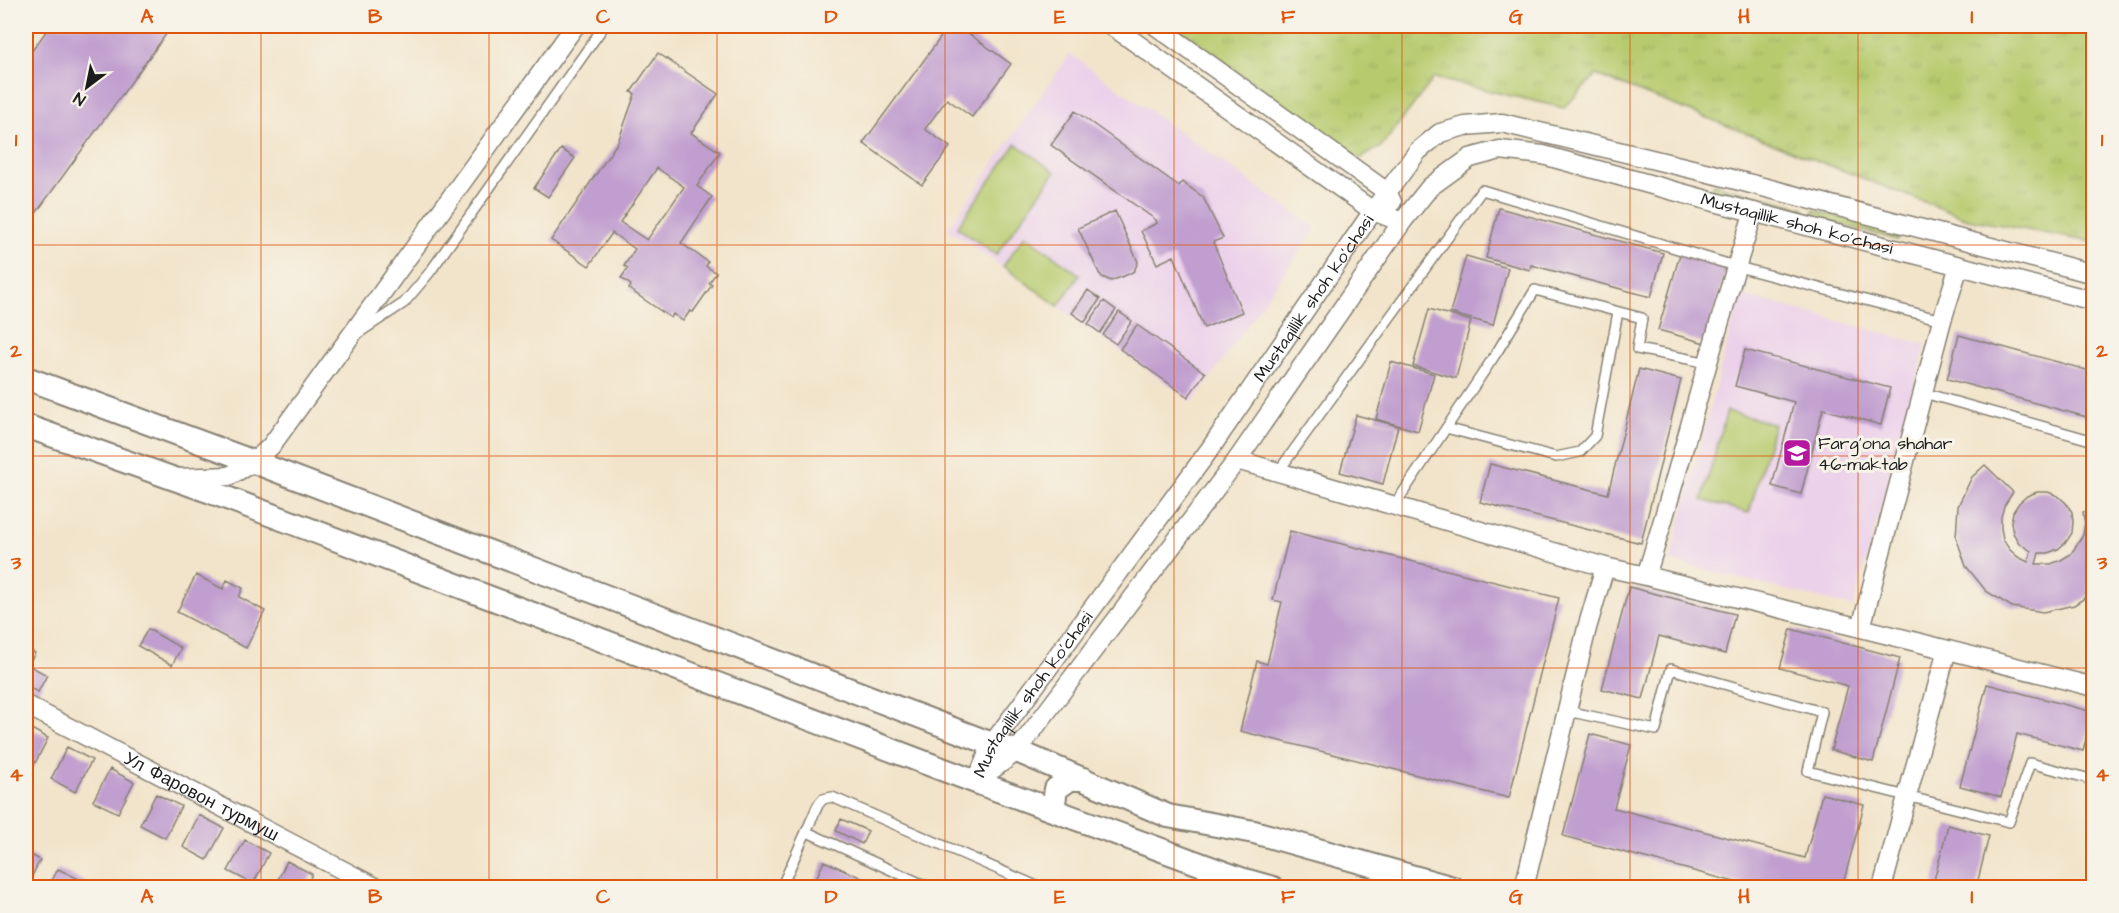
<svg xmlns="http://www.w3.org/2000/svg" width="2119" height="913" viewBox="0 0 2119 913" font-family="'Architects Daughter',sans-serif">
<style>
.built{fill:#ecd1ea}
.grass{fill:url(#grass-dots);stroke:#6a7445;stroke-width:1.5}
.park{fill:url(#park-tufts);stroke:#6a7445;stroke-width:1.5}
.garden{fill:#b7cb6e;stroke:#6a7445;stroke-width:1.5}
.building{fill:#c09ecf;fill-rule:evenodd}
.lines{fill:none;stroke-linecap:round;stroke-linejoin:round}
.service-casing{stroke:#878073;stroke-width:12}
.minor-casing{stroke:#878073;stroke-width:21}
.tertiary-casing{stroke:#878073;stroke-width:26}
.service{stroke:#fff;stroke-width:9}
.minor{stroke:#fff;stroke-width:18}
.tertiary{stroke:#fff;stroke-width:22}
.grid{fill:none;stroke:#de560d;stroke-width:1.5;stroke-opacity:0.55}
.labels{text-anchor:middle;stroke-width:6;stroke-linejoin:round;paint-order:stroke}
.street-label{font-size:18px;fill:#1c1c1c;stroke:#f7f3e8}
.poi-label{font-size:18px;fill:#1c1c1c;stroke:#f7f3e8;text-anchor:start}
.neatline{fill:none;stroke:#de560d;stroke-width:2}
.grid-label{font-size:20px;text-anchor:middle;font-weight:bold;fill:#de560d}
</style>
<defs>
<pattern id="grass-dots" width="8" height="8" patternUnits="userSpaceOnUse" patternTransform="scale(1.5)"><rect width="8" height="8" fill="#b7cb6e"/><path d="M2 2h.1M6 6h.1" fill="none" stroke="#9dae5f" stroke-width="1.8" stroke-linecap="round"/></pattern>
<pattern id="park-tufts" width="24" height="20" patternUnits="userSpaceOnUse" patternTransform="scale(1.5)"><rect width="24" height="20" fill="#b7cb6e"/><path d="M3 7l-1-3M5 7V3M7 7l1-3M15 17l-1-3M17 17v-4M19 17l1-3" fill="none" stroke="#9dae5f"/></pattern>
</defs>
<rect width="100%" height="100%" fill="#f7f3e8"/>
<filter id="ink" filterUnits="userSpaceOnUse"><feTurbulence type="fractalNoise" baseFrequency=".0167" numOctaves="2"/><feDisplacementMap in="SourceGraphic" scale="12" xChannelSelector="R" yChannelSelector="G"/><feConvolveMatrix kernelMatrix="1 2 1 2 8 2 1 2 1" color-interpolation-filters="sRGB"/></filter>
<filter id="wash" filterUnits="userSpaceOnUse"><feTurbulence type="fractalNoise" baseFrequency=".008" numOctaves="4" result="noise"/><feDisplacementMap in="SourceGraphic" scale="24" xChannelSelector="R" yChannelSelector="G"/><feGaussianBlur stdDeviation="1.35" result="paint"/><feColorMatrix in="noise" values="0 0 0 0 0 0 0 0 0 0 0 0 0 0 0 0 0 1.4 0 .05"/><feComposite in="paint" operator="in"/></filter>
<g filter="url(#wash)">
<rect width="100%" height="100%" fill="#f2e4ca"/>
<path class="built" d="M1070,54L1316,228L1193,402L948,229Z
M1740,294L1926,345L1853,607L1670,561Z"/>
<path class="grass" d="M1713,184L1804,208L1802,215L1711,190Z
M1814,210L1900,234L1898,240L1813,217Z"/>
<path class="park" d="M1174,26H2093V242L1968,219L1596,75L1564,108L1434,78L1381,147L1359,159Z"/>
<path class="garden" d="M1016,144L1055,172L996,255L957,227Z
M1025,235L1080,275L1058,306L1003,266Z
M1727,411L1774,424L1749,513L1702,500Z"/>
<g id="blocks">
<path class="building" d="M50,26H172L31,220L26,216V59Z
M949,26H958L1011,64L972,117L947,99L925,129L950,147L922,185L863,143Z
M658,53L718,94L691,133L720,152L697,186L712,197L681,243L708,262L706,266L716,273L709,283L712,285L693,312L690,311L683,321L673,314L671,318L629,289L631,285L621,278L628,268L624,266L635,249L612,233L589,266L551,240L618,142L635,94L631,92ZM657,168L684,187L647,240L620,222Z
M1075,111L1179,186L1182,182L1203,197L1223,238L1213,242L1242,312L1204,328L1174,256L1157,264L1141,231L1157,223L1156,220L1051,145Z
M561,149L575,158L548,197L534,188Z
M1499,208L1663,253L1651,297L1531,265L1530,270L1486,258Z
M1115,211L1138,262L1134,271L1129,274L1111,281L1102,277L1099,273L1078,228Z
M1680,254L1727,268L1705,343L1658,330Z
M1466,256L1508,268L1493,325L1450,313Z
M1088,290L1100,299L1085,322L1072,313Z
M1104,301L1116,310L1100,333L1088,324Z
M1429,309L1471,321L1456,378L1413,366Z
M1119,312L1132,321L1116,344L1103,335Z
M1137,325L1205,373L1188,397L1120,349Z
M1959,335L2094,372V419L1947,379Z
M1745,350L1890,388L1881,425L1823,409L1801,494L1772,486L1794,402L1735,386Z
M1391,362L1434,374L1418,431L1376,419Z
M1639,369L1681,380L1641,543L1480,502L1490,464L1608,494Z
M1356,415L1398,426L1383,484L1340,472Z
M1985,465L2013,492L2004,506L2001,517V528L2003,539L2009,549L2018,557L2028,562L2031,551L2019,543L2013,533L2011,523L2013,512L2019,503L2027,496L2037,492H2048L2058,496L2066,503L2072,512L2073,522L2072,533L2066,542L2058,549L2048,553H2039L2036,564H2051L2061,560L2071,554L2083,535L2085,523L2083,512L2094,509V592L2074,605L2043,612L2012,607L1986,591L1966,566L1956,537L1958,506L1972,477Z
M1290,531L1559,598L1509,798L1240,731L1257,661L1267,664L1282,602L1273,600Z
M196,575L223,589L227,580L243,588L239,597L265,611L246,648L177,612Z
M1629,587L1735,614L1725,654L1659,636L1643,699L1602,689Z
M148,629L181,648L172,665L138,646Z
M1791,629L1900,658L1873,762L1831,750L1848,686L1780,668Z
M26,648L35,653L28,665L47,675L38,692L26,686Z
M1987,684L2093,712L2083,751L2017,734L2001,797L1960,786Z
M26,726L48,738L32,769L26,766Z
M1590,734L1631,745L1614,808L1805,858L1822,794L1864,805L1842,888H1757L1563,836Z
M67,747L92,760L75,792L51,779Z
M110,769L134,782L118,813L93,801Z
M156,794L181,806L165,838L140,825Z
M199,815L224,828L207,860L183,847Z
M841,819L868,831L862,844L836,831Z
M1948,825L1989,836L1976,888H1932Z
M245,840L269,853L253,884L228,871Z
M26,852L40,860L26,888Z
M287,861L312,874L305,888H274Z
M824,861L884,888H812Z
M58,869L83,881L94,888H48Z"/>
</g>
</g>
<g filter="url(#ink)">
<use href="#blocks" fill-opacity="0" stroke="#878073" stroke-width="1.5"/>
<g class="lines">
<g class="service-casing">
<path id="service" d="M360,332L404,303L430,272L604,26
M1924,393L2094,441
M1446,428L1556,457L1580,452L1595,436L1618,312
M1278,472L1482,190L1738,267L1942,320
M1394,506L1497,352L1535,290L1642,318L1637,349L1709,363
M1567,711L1656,730L1671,669L1822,712L1808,771L2009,822L2030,763L2094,780
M807,832L931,888
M781,888L818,805L823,799L832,797L1041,888"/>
</g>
<g class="minor-casing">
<g id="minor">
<path d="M1112,26L1373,211L1402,222"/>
<path d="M1156,26L1387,192L1392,202"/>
<path d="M1237,460L1605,567L1646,576C1684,456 1713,332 1754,212"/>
<path d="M177,478L229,476L254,462L271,446L575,26"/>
<path d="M1646,576L1861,628L2094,687"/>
<path d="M1861,628L1942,320L1959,266"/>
<path id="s1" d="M26,705L377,888"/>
<path id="s2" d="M977,781L1017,751L1237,460L1402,222L1430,187L1470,158L1500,150L1543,155L1707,200L2094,301"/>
<path id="s3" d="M976,782L992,744L1210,449L1373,211L1418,151L1440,133L1465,126L1502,123L1717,175L2094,274"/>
<path d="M1524,888L1587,628L1605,567"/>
<path d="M1882,888L1947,650"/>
</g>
</g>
<g class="tertiary-casing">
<path id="tertiary" d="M26,378L254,462L992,744L1017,751L1168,816L1254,832L1453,888
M26,426L211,492L976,782L1241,879L1273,888
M1053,810L1056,789L1070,779H1084"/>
</g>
<use href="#service" class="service"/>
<use href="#minor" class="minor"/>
<use href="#tertiary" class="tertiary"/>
</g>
</g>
<path class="grid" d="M261,26V888M489,26V888M717,26V888M945,26V888M1174,26V888M1402,26V888M1630,26V888M1858,26V888M26,245H2094M26,456H2094M26,668H2094"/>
<defs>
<g id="school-square" transform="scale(1.5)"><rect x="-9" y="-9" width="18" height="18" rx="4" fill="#b5179e" stroke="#f7f3e8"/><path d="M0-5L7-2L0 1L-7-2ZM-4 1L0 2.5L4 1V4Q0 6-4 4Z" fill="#fff"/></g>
</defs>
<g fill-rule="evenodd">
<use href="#school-square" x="1797" y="453"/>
</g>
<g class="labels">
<g class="street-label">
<text dy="6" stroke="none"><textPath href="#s2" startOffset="1136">Mustaqillik shoh ko'chasi</textPath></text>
<text dy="6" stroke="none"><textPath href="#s3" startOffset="591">Mustaqillik shoh ko'chasi</textPath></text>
<text dy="6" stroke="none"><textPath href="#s3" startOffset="105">Mustaqillik shoh ko'chasi</textPath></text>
<text dy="6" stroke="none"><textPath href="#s1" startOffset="198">Ул Фаровон турмуш</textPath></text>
</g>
<g class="poi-label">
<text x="1818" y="449">Farg'ona shahar<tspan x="1818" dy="21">46-maktab</tspan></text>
</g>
</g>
<rect width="2119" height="913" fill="none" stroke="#f7f3e8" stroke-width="66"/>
<g transform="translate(87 87) rotate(212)" stroke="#f7f3e8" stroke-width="4.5" paint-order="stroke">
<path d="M0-4.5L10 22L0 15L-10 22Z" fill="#1c1c1c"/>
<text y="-9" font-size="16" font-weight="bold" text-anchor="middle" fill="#1c1c1c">N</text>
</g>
<rect x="33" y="33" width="2053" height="847" class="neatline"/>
<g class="grid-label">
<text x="147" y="23">A</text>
<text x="375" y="23">B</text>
<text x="603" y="23">C</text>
<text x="831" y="23">D</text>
<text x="1060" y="23">E</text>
<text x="1288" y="23">F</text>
<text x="1516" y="23">G</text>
<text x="1744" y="23">H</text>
<text x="1972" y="23">I</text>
<text x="16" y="146">1</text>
<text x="2102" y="146">1</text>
<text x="16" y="357">2</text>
<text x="2102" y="357">2</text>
<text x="16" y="569">3</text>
<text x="2102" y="569">3</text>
<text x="16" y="781">4</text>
<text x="2102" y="781">4</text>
<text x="147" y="903">A</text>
<text x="375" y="903">B</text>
<text x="603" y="903">C</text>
<text x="831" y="903">D</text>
<text x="1060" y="903">E</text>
<text x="1288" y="903">F</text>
<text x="1516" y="903">G</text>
<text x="1744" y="903">H</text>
<text x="1972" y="903">I</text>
</g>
</svg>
